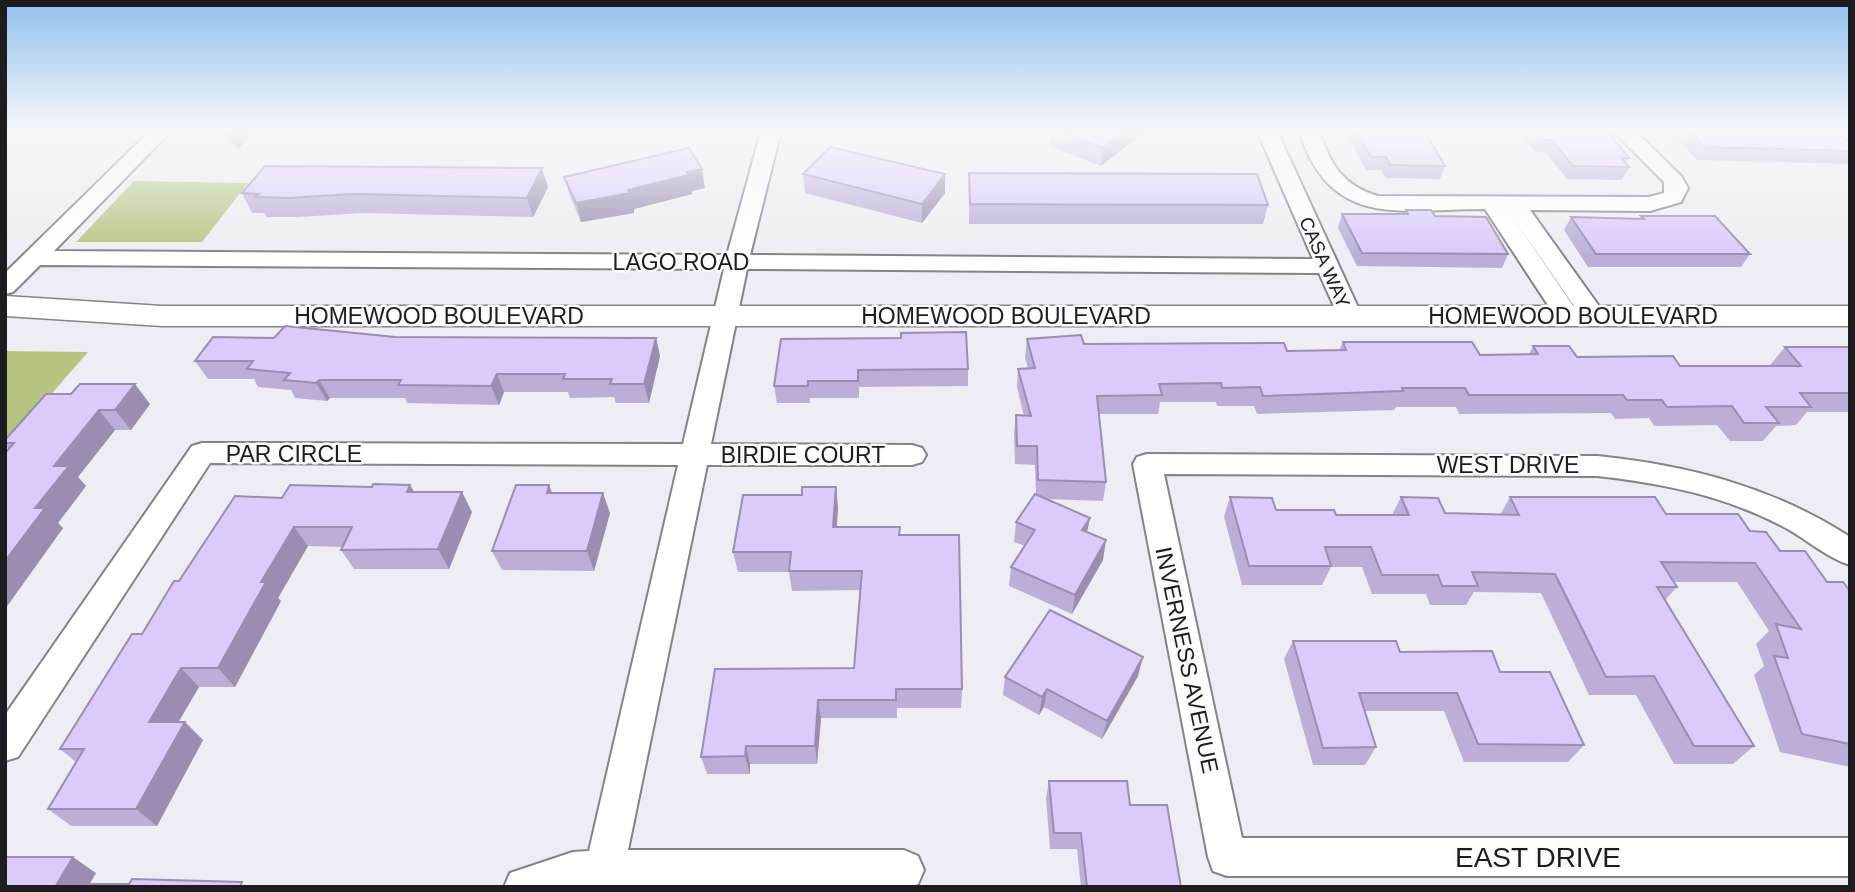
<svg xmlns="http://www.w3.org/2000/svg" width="1855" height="892" viewBox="0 0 1855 892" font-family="Arial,sans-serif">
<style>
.green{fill:#b5c581}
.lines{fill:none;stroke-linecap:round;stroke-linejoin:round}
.minor-casing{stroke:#838388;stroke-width:4}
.tertiary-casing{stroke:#838388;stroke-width:3}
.minor{fill:#fff;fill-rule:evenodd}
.tertiary{fill:#fff;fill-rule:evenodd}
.wall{fill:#bbafd8}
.shaded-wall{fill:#998eb0}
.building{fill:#dacbfb;stroke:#998eb0;stroke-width:2}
.labels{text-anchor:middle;stroke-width:5;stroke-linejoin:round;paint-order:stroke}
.far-street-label{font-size:19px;fill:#1d1d1f;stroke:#fbfbfe}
.street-label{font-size:23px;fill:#1d1d1f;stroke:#fbfbfe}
.near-street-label{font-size:28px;fill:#1d1d1f;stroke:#fbfbfe}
</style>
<rect width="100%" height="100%" fill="#ededf3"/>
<path class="green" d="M134,181L248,183L202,242H76Z
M5,351L88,352L5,447Z"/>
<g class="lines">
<g class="minor-casing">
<path id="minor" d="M150,131H171L54,251L727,255L760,135L758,131H778L780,135L750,255L1313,259L1257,131H1277L1362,316L1359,322H1341L1319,273L747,269L711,444L912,445L922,448L926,455L922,462L912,465H707L628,850H904L918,856L924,870L918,884L911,887H504L510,873L573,852L589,851L678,465L210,463L18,757L5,761V715L192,446L202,443L683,444L724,269L40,265L13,292L5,294V273Z
M1299,131H1319C1330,164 1343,186 1378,196L1649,197L1664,193V182L1613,131H1635L1681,176L1688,188L1681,202L1650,211L1530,210L1606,316L1603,322H1585L1507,209L1580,316L1577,322H1559L1485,209C1399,209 1331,230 1299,131Z
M1147,454L1597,456C1687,465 1773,487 1850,537V565C1825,557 1803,536 1780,525C1722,495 1661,483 1597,476L1164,474L1242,838H1850V876H1227L1213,871L1208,857L1133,464L1137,457Z"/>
</g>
<g class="tertiary-casing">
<path id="tertiary" d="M5,296L162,306H1850V326H162L5,316Z"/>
</g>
<use href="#minor" class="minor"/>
<use href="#tertiary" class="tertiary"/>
</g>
<path class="wall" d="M219,131H255L238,149Z
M1050,131H1146L1101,166L1049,146Z
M1345,131H1424L1445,166L1440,179L1386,178L1381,170H1366L1345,132Z
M1518,131H1607L1629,158L1626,163L1629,167L1622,180L1567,179L1546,153L1535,152Z
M1662,131H1836L1850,143V164L1697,160L1676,137H1667Z
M969,173L1268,205L1263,224H969Z
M803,174L945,193L922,223L805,193Z
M564,177L705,188L692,191V194L634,209V213L581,222L570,196Z
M548,187L533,217L362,213L298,217H266L264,213H252L242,193Z
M1406,210L1435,216L1508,254L1502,268L1357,266L1338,228L1342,214H1404Z
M1641,216L1750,254L1741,267H1588L1564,230L1571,217L1640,219Z
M395,337L656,338L660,356L649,403H616L614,397L570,398L568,392H504L499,405L407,403L405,398H330L327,401L295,398L291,390L258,387L254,379H208L195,361Z
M781,339L968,369V386L859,387V398H810V403H777L774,386Z
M1027,339L1084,344L1287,351L1339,350L1343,342L1480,355L1529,354L1533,346L1577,357L1680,366L1770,365L1785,347H1850V412H1807L1796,425L1776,426L1763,441H1730L1717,425L1654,426L1649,418L1615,419L1611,413L1459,414L1456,407H1396L1394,410L1257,414L1254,406H1217L1216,402H1160L1158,414H1099L1106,482L1103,501L1044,499L1087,532L1103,560L1072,614L1009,586L1011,567L1025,546L1014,542L1016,522L1036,495L1035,465L1015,464L1014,434L1016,415L1024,416L1017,387L1018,369L1028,368L1025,358Z
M46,394L150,404L131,430H115L78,477L86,486L58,523L63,528L5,609V453L9,449L5,445V440Z
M410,485L414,492L472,512L449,569H354L341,550L342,547L308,546L278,598L281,601L235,687H199L178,722L203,740L157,826H71L48,809L76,762L60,749L179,581L282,498L372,487Z
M1230,497L1276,510L1336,515H1392L1401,497L1445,513L1500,515L1510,497L1666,514L1750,531L1827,582L1850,591V767L1780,752L1754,675L1764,666L1756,644L1769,631L1737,582H1674L1677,587L1665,600L1754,746L1733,764H1674L1636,695H1589L1541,593L1474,592L1466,605H1430L1426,594H1372L1362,567H1331L1322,585H1242L1224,517Z
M838,507L837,527L900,535L962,689L961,708H897V718H821L817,764H750V774H707L701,757L854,668L860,590L792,591L789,572H738L733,552Z
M610,513L594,571L502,570L492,551Z
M1293,641L1400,652L1500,672L1584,745L1568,762H1464L1444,711H1365L1376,747L1365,765H1313L1284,659Z
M1138,676L1102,739L1044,707L1039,715L1003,695L1005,677Z
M1049,781L1130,805L1181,887H1081L1077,849H1050L1046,798Z"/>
<path class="shaded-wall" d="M228,131H255L238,149Z
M1125,131H1146L1101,166L1103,148Z
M542,168L548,187L533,217L527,198Z
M702,169L705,188L692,191V194L634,209V213L581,222L576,203L628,190Z
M945,174V193L922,223V204Z
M656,338L660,356L649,403L644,384Z
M497,374L504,392L499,405L491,386Z
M319,380L330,398L327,401L316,383Z
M135,384L150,404L131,430L115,410Z
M99,410L115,430L78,477L86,486L58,523L63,528L5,609V561L35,508L54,466Z
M410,485L421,504L407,492Z
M549,485L557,505L547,493Z
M836,487L838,507L835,547L833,527Z
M462,492L472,512L449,569L438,549Z
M603,493L610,513L594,571L587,551Z
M1090,518L1086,537L1082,530Z
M294,527L308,546L278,598L281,601L235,687L218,668L261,582Z
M1106,540L1103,560L1072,614L1075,595Z
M1143,657L1138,676L1102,739L1107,721Z
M181,668L199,687L168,740L149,722Z
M1047,689L1044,707L1039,715L1042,697Z
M818,700L821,718L817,764L815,746Z
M185,722L203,740L157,826L136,809Z
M746,746L750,764V774L745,756Z
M73,857L96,873L88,887L57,884Z"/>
<path class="building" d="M1061,131H1125L1103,148Z
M1356,131H1424L1445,166L1390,165L1386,157H1371Z
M1534,131H1607L1629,158H1622L1629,167L1573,166L1552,140H1541Z
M1690,131H1836L1850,143V151L1704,147Z
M830,147L945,174L922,204L803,174Z
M689,148L702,169L687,172L689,175L628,190L630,193L576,203L564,177Z
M265,166L542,168L527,198L353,194L288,198L255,197L259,194L242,193Z
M969,173L1257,174L1268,205L970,204Z
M1406,210H1431L1435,216L1486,217L1508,254L1362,253L1342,214H1408Z
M1641,216H1715L1750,254H1596L1571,217L1644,219Z
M285,326L395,337L656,338L644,384H610L612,379H563L565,374H497L491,386L398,385L401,380H319L316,383L284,380L290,373L247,369L253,361H195L213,337L274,338Z
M966,332L968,369L858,370V381H808V386H774L781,339L901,338V333Z
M1081,335L1084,344L1284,343L1287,351L1346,350L1343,342H1472L1480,355L1538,354L1533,346H1569L1577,357L1673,356L1680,366H1801L1785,347H1850V393H1800L1811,407H1766L1779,423H1744L1732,406L1667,407L1662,400H1627L1623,395H1469L1465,388H1402L1403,391L1263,396L1260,387L1222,388L1221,383L1159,384L1162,395L1097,396L1106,482L1038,480L1037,446H1017L1016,415L1031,416L1018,369L1035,368L1027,339Z
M80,384H135L115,410H99L54,466H69L35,508H45L5,561V453L14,443H5V440L46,394H71Z
M373,484L410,485L407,492H462L438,549L341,550L352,527H294L261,582H266L218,668H181L149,722H185L136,809H48L84,749H60L132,634H142L174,581H179L235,496L282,498L290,485L372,487Z
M516,485H549L547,493H603L587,551H492Z
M802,487H836L833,527H900L899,535H959L962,689H896V700H818L815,746H746L745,756L701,757L715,669L854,668L862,571H789L791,552H733L743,495H802Z
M1035,494L1090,518L1082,530L1106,540L1075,595L1011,567L1035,530L1016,522Z
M1230,497L1272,498L1276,510H1334L1336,515H1409L1401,497L1438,498L1445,513L1519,515L1510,497H1655L1666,514H1738L1750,531L1766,532L1780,551H1805L1827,582H1843L1850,591V744L1802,734L1774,656L1788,658L1776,624L1801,629L1755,563L1661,562L1677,587H1657L1754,746H1694L1654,676L1606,677L1555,574L1472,572L1478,586H1442L1438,575H1382L1371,547H1325L1331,566H1249Z
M1050,610L1143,657L1107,721L1047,689L1042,697L1005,677Z
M1293,641H1396L1400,652L1492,651L1500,672H1550L1584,745L1478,744L1457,693H1359L1376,747L1323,748Z
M1049,781H1127L1130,805H1167L1181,887H1087L1081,833H1054Z
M5,857H73L57,884H129L132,879L242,882L240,887H5Z"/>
<linearGradient id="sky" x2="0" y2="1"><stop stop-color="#90c0ef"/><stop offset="0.51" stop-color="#f7f7fa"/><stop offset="1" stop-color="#f7f7fa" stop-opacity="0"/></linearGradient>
<rect width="1855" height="256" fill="url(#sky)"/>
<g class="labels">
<g class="far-street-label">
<text transform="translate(1325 262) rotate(66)" y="7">CASA WAY</text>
</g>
<g class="street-label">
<text x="681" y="270">LAGO ROAD</text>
<text x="439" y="324">HOMEWOOD BOULEVARD</text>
<text x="1006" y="324">HOMEWOOD BOULEVARD</text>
<text x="1573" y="324">HOMEWOOD BOULEVARD</text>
<text x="294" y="462">PAR CIRCLE</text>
<text x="803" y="463">BIRDIE COURT</text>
<text x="1508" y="473">WEST DRIVE</text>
<text transform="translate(1187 660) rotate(78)" y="8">INVERNESS AVENUE</text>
</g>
<g class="near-street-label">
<text x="1538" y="867">EAST DRIVE</text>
</g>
</g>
<rect width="1855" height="892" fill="none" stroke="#1d1d1f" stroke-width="14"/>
</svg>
